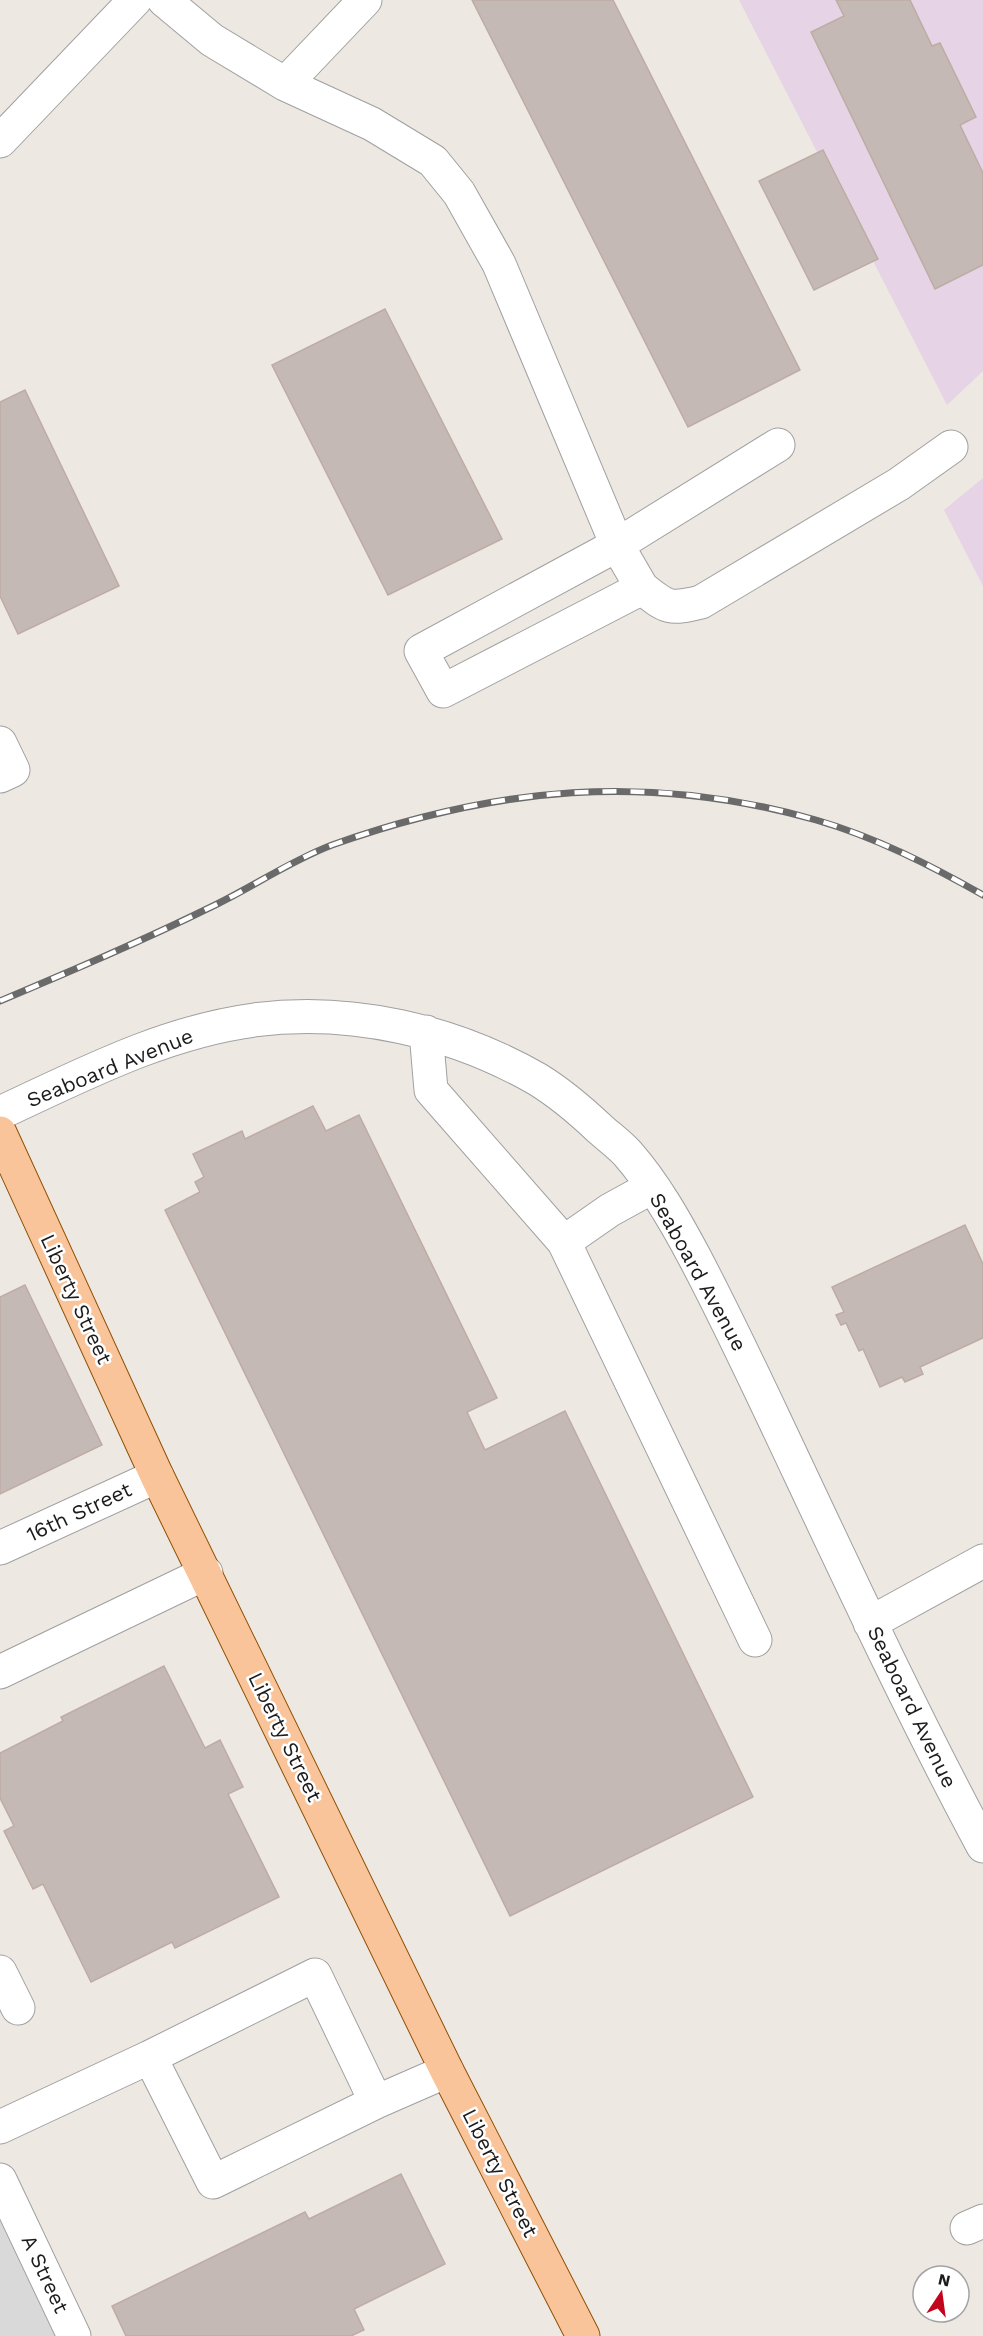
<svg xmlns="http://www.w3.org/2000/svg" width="983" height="2336" viewBox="0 0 983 2336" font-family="'Work Sans',sans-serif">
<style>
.residential{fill:#dad9d9}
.industrial{fill:#e6d3e5}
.building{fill:#c4b9b5;stroke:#beaca4;stroke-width:1.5}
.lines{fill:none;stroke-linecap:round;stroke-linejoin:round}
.minor-casing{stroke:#a0a0a0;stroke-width:35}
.major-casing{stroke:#905004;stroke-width:35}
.minor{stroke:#fff;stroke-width:33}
.major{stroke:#f9c49a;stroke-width:33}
.rail-casing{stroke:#6a6a6a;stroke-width:7}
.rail{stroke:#fff;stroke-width:4.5;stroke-dasharray:14;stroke-linecap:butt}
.labels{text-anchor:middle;stroke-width:5;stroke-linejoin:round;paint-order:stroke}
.street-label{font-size:21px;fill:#1c1c1c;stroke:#fff}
</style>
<rect width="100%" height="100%" fill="#ede8e1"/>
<path class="residential" d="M0,2220L56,2336H0Z"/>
<path class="industrial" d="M739,0H983V371L947,405Z
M983,478V586L944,510Z"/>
<path class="building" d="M472,0H613L800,370L688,427Z
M836,0H910L932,46L940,43L976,117L960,125L983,173V265L935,289L811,32L844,16Z
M823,150L878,259L814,290L759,181Z
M385,309L502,539L388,595L272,365Z
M25,390L119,586L18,634L0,596V402Z
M313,1106L326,1131L359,1115L497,1398L467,1412L485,1450L565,1411L753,1797L510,1916L165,1210L200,1192L195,1182L204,1177L193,1154L242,1131L245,1139Z
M965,1225L983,1264V1338L920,1367L923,1374L905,1382L902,1377L880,1387L863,1349L859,1351L846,1323L841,1325L836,1315L844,1312L832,1287Z
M25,1285L102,1445L0,1494V1297Z
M164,1666L205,1748L220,1740L243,1787L228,1794L279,1897L175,1948L172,1942L91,1982L43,1884L33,1889L4,1831L14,1826L0,1798V1753L63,1721L61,1717Z
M401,2174L445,2264L354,2309L364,2330L351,2336H126L112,2306L305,2212L309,2219Z"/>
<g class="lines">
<g class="minor-casing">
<path id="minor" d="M164,0L212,40L285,84L372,124L433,161L459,193L499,264L617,545L642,588L443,691L421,651L617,545L778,445
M285,84L365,0
M0,141L135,0
M642,588C667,608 669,610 701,602L899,484L951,447
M0,743L13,770L0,776
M426,1032L431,1090L564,1242
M0,1113C82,1075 164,1032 254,1020C351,1007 453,1031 537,1079C560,1093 581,1111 600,1129C609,1137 620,1145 628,1154C655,1185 676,1222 695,1258C724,1313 750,1368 776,1423C843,1565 909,1708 983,1846
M652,1187L610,1210L564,1242L755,1640
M0,1548L157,1476
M870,1623L983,1561
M0,1672L206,1573
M0,1972L18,2008
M150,2057L213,2182L376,2102L447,2071
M0,2127L150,2057L315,1975L376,2102
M0,2180L74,2336
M967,2228L983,2221"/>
</g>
<g class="major-casing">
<path id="major" d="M0,1133L157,1476L447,2071L583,2336"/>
</g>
<use href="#minor" class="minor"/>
<use href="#major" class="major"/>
<g class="rail-casing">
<path id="rail" d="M0,1001C71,971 142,941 211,907C251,888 290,861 332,845C495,787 648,772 816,820C875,837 930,865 983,895"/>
</g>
<use href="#rail" class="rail"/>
</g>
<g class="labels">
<g class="street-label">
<text transform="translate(110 1068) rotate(-22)" y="7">Seaboard Avenue</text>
<text transform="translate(698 1272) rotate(61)" y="7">Seaboard Avenue</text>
<text transform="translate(76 1299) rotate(65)" y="7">Liberty Street</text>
<text transform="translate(79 1512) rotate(-25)" y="7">16th Street</text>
<text transform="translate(912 1707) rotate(64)" y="7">Seaboard Avenue</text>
<text transform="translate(285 1737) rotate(64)" y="7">Liberty Street</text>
<text transform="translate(500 2173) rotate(63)" y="7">Liberty Street</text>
<text transform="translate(45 2274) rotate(65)" y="7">A Street</text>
</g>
</g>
<g transform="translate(941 2294) rotate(13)"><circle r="28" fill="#ffffff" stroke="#a4a4a4" stroke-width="1.5"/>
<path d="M0-4.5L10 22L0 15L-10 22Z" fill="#c2051d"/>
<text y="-9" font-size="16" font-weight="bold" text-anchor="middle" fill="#1c1c1c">N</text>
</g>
</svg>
